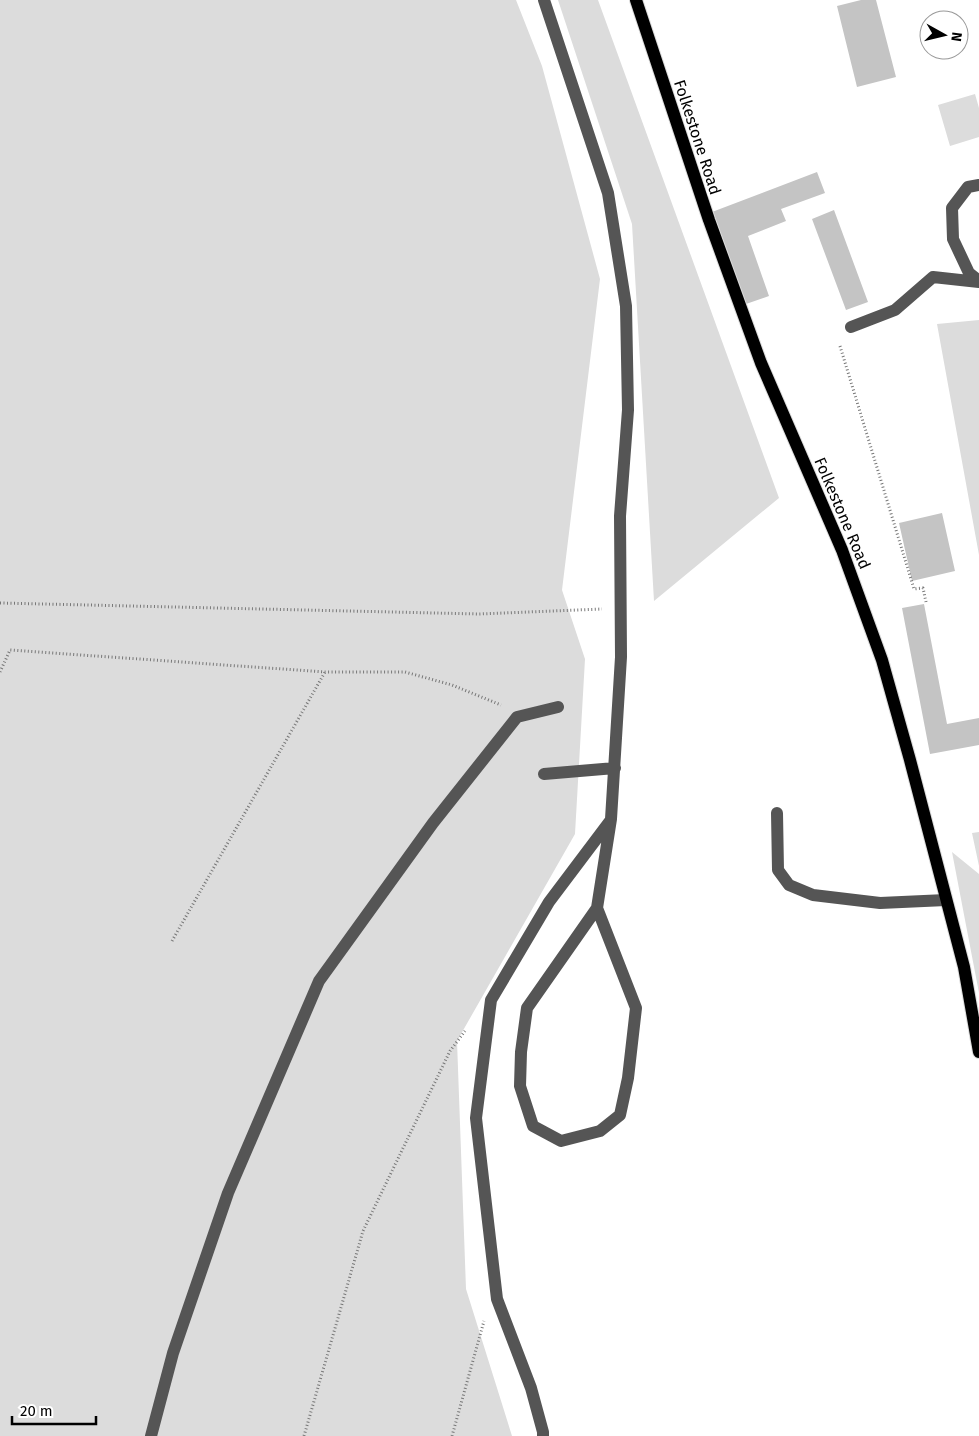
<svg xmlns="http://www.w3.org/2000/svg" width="979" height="1436" viewBox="0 0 979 1436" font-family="'Fira Sans',sans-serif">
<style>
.green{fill:#dcdcdc}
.building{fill:#c4c4c4}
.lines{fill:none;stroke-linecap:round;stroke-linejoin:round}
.major-casing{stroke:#dbdbdb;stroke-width:14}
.path{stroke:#777;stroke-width:3;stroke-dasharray:1 2.5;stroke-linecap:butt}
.minor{stroke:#555;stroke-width:12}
.major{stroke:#000;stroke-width:12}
.labels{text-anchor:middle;stroke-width:5;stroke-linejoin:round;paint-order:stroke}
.street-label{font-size:16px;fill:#000;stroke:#fff}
</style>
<rect width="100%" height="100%" fill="#fff"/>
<path class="green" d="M0,0H516L542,66L600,279L562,590L585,659L575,834L457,1041L466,1289L512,1436H0Z
M558,0H598L779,498L654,601L632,224Z
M975,94L979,108V137L950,146L938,105Z
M979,320V555L937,324Z
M979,832V866L972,833Z
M952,852L979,874V993Z"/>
<path class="building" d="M861,0H876L896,77L857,87L837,6Z
M817,172L825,193L781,209L786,221L748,236L769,296L746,304L712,212Z
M834,210L868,302L846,310L812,219Z
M942,513L955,571L912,581L899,523Z
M924,604L947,724L979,718V745L930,754L902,608Z"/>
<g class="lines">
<g class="major-casing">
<path id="major" d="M636,0L709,220L761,363L842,550L882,660L910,760L964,967L979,1052"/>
</g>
<path class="path" d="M840,346L914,589L923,588L926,602
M0,603L479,614L602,609
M0,672L10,650L325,672H405L452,685L501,705
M172,941L325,672
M304,1436L363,1231L450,1051L465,1031
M452,1436L484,1321"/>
<path class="minor" d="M544,0L608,193L626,306L628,410L620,516L621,657L611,819L597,908L527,1008L521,1052L520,1086L533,1126L561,1141L600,1131L620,1115L628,1078L636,1008L597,908
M979,185L968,187L952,208L953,239L969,273L979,281
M851,327L895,310L933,277L979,282
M544,774L615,768
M777,813L778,870L789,885L813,895L880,903L946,900
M151,1436L173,1353L228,1193L319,981L433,823L517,717L558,707
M543,1436V1432L531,1388L497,1299L476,1118L491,1000L549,902L610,821"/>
<use href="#major" class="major"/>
</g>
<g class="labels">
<g class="street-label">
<text transform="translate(698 137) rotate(72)" y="6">Folkestone Road</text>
<text transform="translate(843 513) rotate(67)" y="6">Folkestone Road</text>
</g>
</g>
<g transform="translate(944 35) rotate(98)"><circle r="24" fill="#ffffff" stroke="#999999"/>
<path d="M0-4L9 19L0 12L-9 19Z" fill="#000000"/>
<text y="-8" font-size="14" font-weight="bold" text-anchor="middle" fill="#000000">N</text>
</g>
<path d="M12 1416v8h84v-8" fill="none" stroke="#000000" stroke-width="2.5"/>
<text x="20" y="1416" font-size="15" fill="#000000" stroke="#ffffff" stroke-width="4" paint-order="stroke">20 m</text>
</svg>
